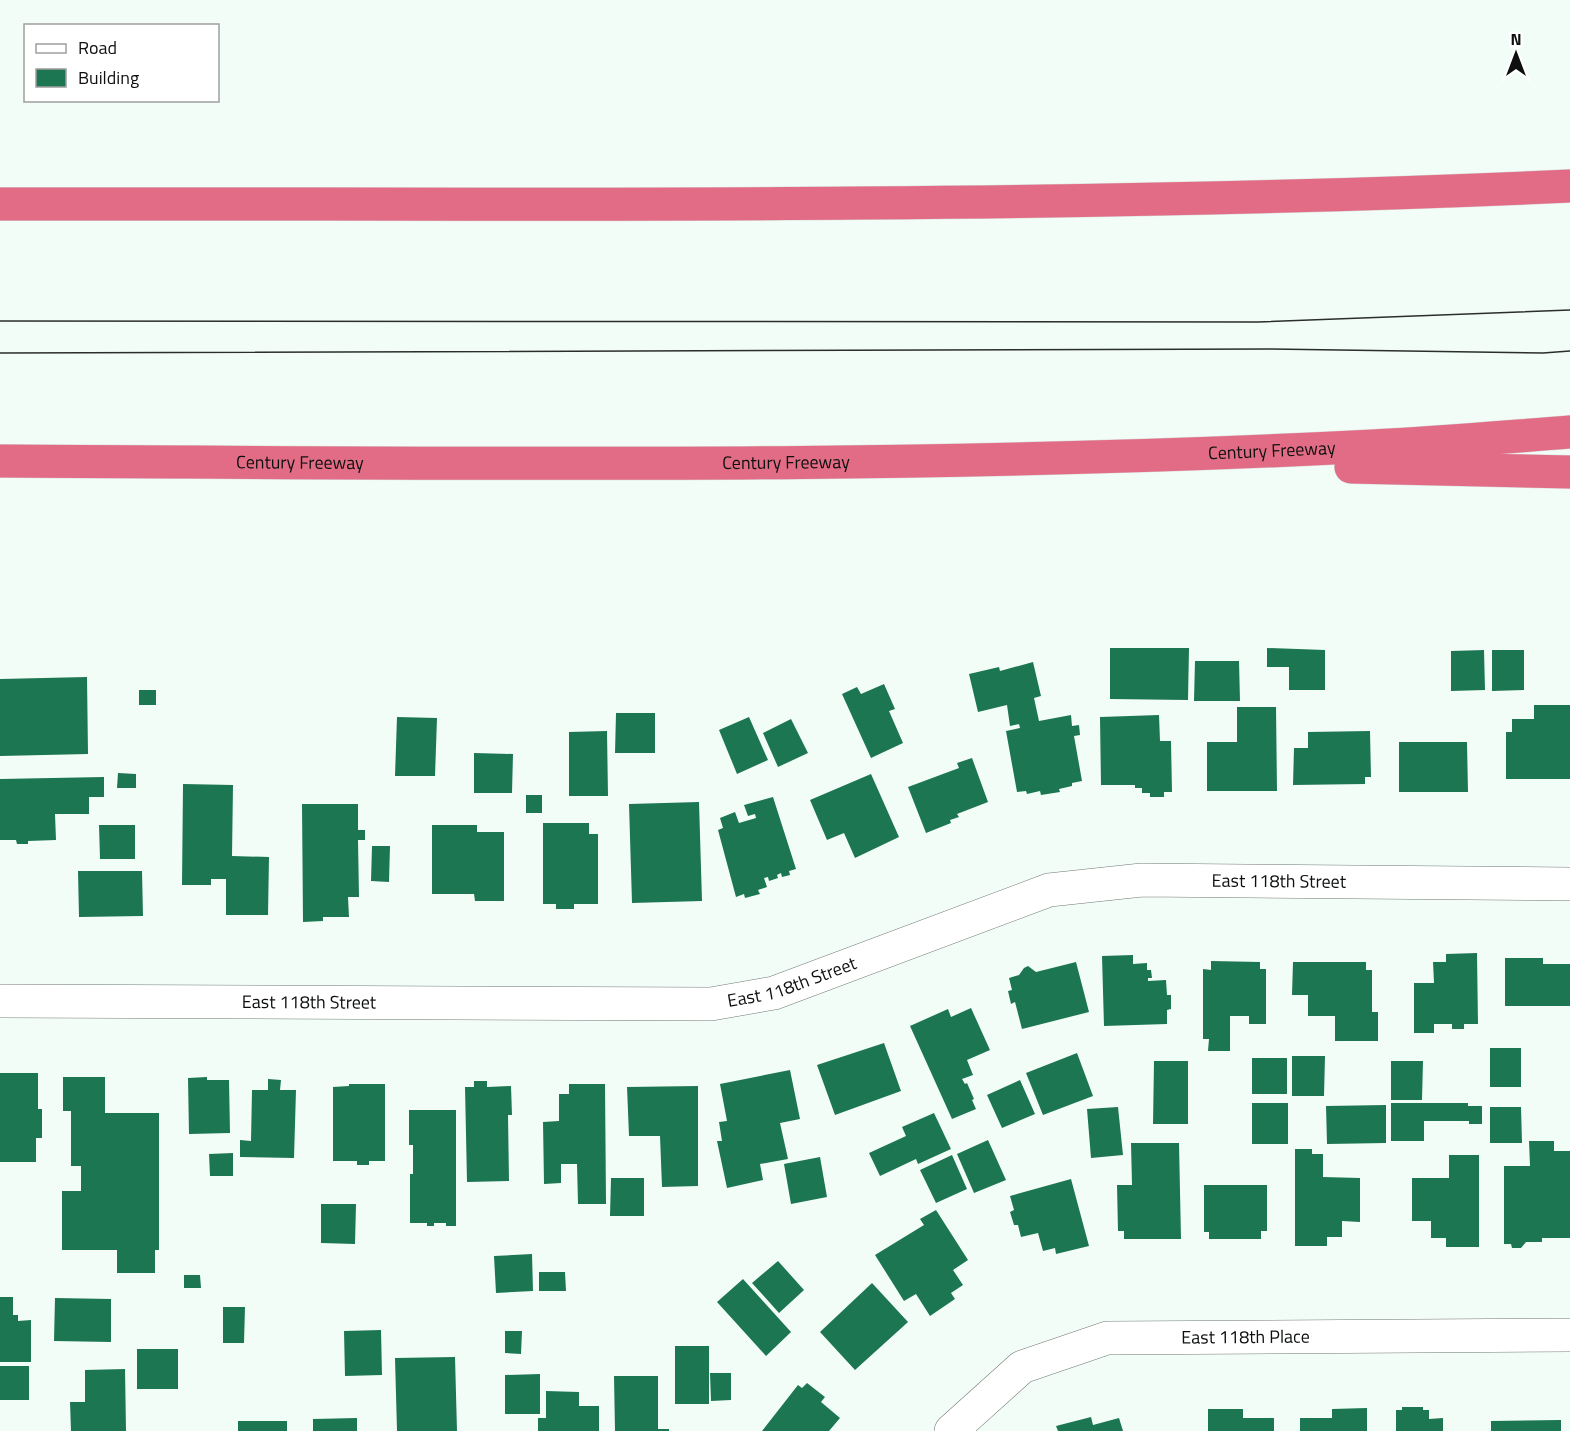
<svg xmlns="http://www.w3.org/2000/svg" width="1570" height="1431" viewBox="0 0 1570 1431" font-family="'Titillium Web',sans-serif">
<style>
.building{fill:#1c7652}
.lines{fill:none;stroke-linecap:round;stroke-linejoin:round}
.minor-casing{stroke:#717a75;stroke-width:34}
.motorway-casing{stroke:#d8d9d9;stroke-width:34}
.minor{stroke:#fff;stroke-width:33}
.motorway{stroke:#e26c85;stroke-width:33}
.tram{stroke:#2a2e2d;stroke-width:1.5}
.labels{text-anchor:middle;stroke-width:4.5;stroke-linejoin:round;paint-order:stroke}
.street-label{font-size:18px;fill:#0d100f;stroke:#fff}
</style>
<rect width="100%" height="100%" fill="#f3fdf8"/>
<path class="building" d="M1110,648H1189L1188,700L1110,699Z
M1267,648L1325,650V690H1289V667H1267Z
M1484,650L1485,690L1451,691V651Z
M1492,650H1524V690L1492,691Z
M1195,661H1239L1240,701H1194Z
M1033,662L1041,696L1034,698L1039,721L1071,715L1072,726L1079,725L1080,735L1074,736L1082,781L1072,783V786L1059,789L1060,792L1041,795L1040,791L1027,794L1026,791L1017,792L1006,731L1020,728L1019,724L1010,726L1007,705L978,712L969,674L999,667L1000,671Z
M87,677L88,754L0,756V679Z
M884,684L895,709L889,711L903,743L871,758L842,694L857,687L861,694Z
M139,690H156V705H139Z
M1534,705H1570V779H1506V732H1512V719H1534Z
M1237,707H1276L1277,791H1207V742H1237Z
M616,713H655V753H615Z
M1159,715L1160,741H1171L1172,792H1164V797H1150V793H1142V788H1135V785H1101L1100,717Z
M397,717L437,718L435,776H395Z
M749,717L768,760L737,774L719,730Z
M791,719L808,753L778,767L763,733Z
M607,731L608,796H569V732Z
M1370,731L1371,777H1365V784L1293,785L1294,748H1308V732Z
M1399,742H1467L1468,792H1399Z
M474,753L513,754L512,793H474Z
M972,758L988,802L957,814L959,817L950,820L951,823L926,833L908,787L959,768L957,763Z
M118,773L136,774V788H117Z
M871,774L899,837L855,858L844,833L827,840L810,800Z
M104,777V797H89V814H55L56,840L28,841V844H17L16,840H0V779Z
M183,784L233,785L232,856L269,857L268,915H226V879H211V885H182Z
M526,795H542V813H526Z
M773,797L796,869L789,871L790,875L782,877L781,873L777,875L778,878L769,881L768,877L764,878L767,887L758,890L760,894L745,898L744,894L736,897L718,830L723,828L720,818L735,812L739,823L756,818L755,814L748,816L744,805Z
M699,802L702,901L632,903L629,804Z
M302,804H358V830H365V840H358L359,897H348L349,917H323V921L303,922Z
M543,823H589V834H598V904H574V909H556V904H543Z
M99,825H135V859H100Z
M432,825H477V832H504V901H475L474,894H432Z
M372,846H390L389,882L371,881Z
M78,871H142L143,916L79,917Z
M1477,953L1478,1024H1464V1029H1452V1024H1434V1033H1414V983H1434L1433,962H1446V954Z
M1133,955V964L1147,963V970H1151L1152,978H1148V981L1166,980L1167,995H1171V1009L1167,1010V1024L1104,1026L1102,956Z
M1505,958H1543V964H1570V1006H1505Z
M1211,961L1260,962V969H1266V1024H1249V1016H1230V1051H1208L1209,1039H1203V969L1211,970Z
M1076,962L1089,1012L1022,1029L1015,1002L1011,1004L1008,991L1012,990L1009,978L1019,975L1024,968L1028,966L1036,972Z
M1293,962H1366V970H1372V1012H1378V1041H1335V1016H1308V995H1292Z
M971,1008L990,1050L967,1060L973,1075L962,1079L965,1084L967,1083L974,1099L972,1100L976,1109L952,1119L910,1026L948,1009L951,1017Z
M884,1043L901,1091L835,1115L817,1065Z
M1490,1048H1521V1087H1490Z
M1077,1053L1093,1096L1043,1115L1026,1073Z
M1292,1056H1325L1324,1096H1292Z
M1252,1058H1287V1094H1252Z
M1154,1061H1188V1124H1153Z
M1391,1061H1423L1422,1100H1391Z
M790,1070L800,1119L780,1123L788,1159L760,1164L763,1180L727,1188L717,1141H722L719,1122L727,1121L720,1084Z
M0,1073H38V1109H42V1138H36V1162H0Z
M63,1077H105V1113H159V1250H155V1273H117V1250H62V1191H81V1166H71V1111H63Z
M207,1077V1080H229L230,1133L189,1134L188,1078Z
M268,1079L281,1080L280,1090H296L294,1158L240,1157V1140L251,1141L252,1090H268Z
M1020,1080L1035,1114L1002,1128L987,1095Z
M474,1081H487V1087L511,1086L512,1115H508L509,1181L467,1182L465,1087H474Z
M349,1084H385V1161H369V1165H357V1161H333V1087L349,1086Z
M569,1084H605L606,1204H578L577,1164H561V1183L544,1184L543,1122L559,1121V1094H569Z
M698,1086V1186L662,1187L660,1136H629L627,1087Z
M1252,1103H1288V1144H1252Z
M1391,1103H1468V1106H1482V1124H1469V1121H1424V1141H1391Z
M1386,1105V1143L1327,1144L1326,1106Z
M1118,1107L1123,1155L1091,1158L1087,1109Z
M1490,1107H1521L1522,1143H1490Z
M409,1110H456V1226H446V1223H434V1226H427V1223H410V1174H413V1145H409Z
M934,1113L951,1149L918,1164L916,1159L880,1176L869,1153L906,1136L902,1127Z
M988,1140L1006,1180L974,1193L957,1154Z
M1529,1141H1554V1151H1570V1238H1542V1242H1526L1521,1248H1512L1511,1244H1504V1166H1530Z
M1131,1143H1179L1181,1239H1124V1231H1118L1117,1185H1132Z
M1295,1149H1312V1154H1323V1177L1360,1178V1222L1342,1221V1237H1327V1246H1295Z
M233,1153V1176H210L209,1154Z
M952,1155L967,1189L936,1203L920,1170Z
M1449,1155H1479V1247H1446V1238H1431V1221H1412V1178H1449Z
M820,1157L827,1197L791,1204L784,1164Z
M611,1178H644V1216H610Z
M1071,1179L1089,1246L1056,1254L1055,1248L1043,1251L1038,1233L1021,1237L1018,1225H1014L1010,1212L1014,1210L1010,1196Z
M1204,1185H1267V1231H1261V1239H1209V1232H1204Z
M321,1204H356L355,1244L321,1243Z
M936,1210L968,1260L953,1270L963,1285L951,1293L955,1299L930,1316L916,1294L904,1301L875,1255L924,1225L920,1219Z
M532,1254L533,1291L496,1293L494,1256Z
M778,1261L804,1290L779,1313L752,1283Z
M539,1272H565L566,1291H539Z
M184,1275H200L201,1288H184Z
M743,1279L791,1332L766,1356L717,1302Z
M872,1283L908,1322L855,1370L820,1332Z
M0,1297H13V1315H18V1321L31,1320V1362H0Z
M55,1298L111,1299V1342L54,1341Z
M223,1307H245L244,1343H223Z
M381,1330L382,1375L345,1376L344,1331Z
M505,1331H522L521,1354L505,1353Z
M675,1346H709V1404H675Z
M137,1349H178V1389H137Z
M455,1357L457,1431H397L395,1358Z
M0,1366H29V1400H0Z
M125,1369L126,1431H71L70,1402H85V1370Z
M710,1373H731V1400L711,1401Z
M540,1374V1414H505V1375Z
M614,1376H658V1429H669V1431H615Z
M807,1383L825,1397L821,1402L840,1418L829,1431H762L798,1385L802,1388Z
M546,1391L579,1392V1406H599V1431H538V1418H546Z
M1402,1407H1423V1410H1429V1419L1443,1418V1431H1396V1410H1402Z
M1367,1408V1431H1300V1418H1332V1409Z
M1208,1409H1243V1418H1274V1431H1208Z
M1091,1417L1093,1425L1119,1418L1123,1431H1058L1056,1426Z
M357,1418V1431H313V1419Z
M1561,1420V1431H1491V1421Z
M238,1421H287V1431H238Z"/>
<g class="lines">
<g class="minor-casing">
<g id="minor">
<path id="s1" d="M0,1001L711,1004L774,993L1049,890L1142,880L1570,884"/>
<path id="s2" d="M951,1431L1022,1367L1107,1338L1570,1335"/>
</g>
</g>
<g class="motorway-casing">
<g id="motorway">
<path d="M0,204C523,203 1047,210 1570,186"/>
<path id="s3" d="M0,461C458,463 916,470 1373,446C1439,443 1504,437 1570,432"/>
<path d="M1351,467L1570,472"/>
</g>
</g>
<use href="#minor" class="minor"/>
<use href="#motorway" class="motorway"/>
<path class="tram" d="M0,321L1258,322L1570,310
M0,353L1271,349L1543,353L1570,351"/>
</g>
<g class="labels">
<g class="street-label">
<text dy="6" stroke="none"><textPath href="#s3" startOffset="1272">Century Freeway</textPath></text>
<text dy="6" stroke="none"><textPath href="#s3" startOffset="786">Century Freeway</textPath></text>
<text dy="6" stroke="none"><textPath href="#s3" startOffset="300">Century Freeway</textPath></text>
<text dy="6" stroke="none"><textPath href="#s1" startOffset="1299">East 118th Street</textPath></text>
<text dy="6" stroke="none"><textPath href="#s1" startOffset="795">East 118th Street</textPath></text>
<text dy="6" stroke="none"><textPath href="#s1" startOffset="309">East 118th Street</textPath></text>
<text dy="6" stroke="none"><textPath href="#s2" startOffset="324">East 118th Place</textPath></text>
</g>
</g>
<rect x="24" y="24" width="195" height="78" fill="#ffffff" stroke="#9e9f9f" stroke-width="1.5"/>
<rect x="36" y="44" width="30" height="9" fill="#ffffff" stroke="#9e9f9f" stroke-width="1.5"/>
<text x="78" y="54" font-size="18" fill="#0d100f">Road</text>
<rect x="36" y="69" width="30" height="18" fill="#1c7652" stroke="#9e9f9f" stroke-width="1.5"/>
<text x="78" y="84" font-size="18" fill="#0d100f">Building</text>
<g transform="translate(1516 54)" stroke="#ffffff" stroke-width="4.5" paint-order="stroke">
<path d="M0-4.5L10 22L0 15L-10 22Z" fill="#0d100f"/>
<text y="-9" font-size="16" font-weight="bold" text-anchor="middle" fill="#0d100f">N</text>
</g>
</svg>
